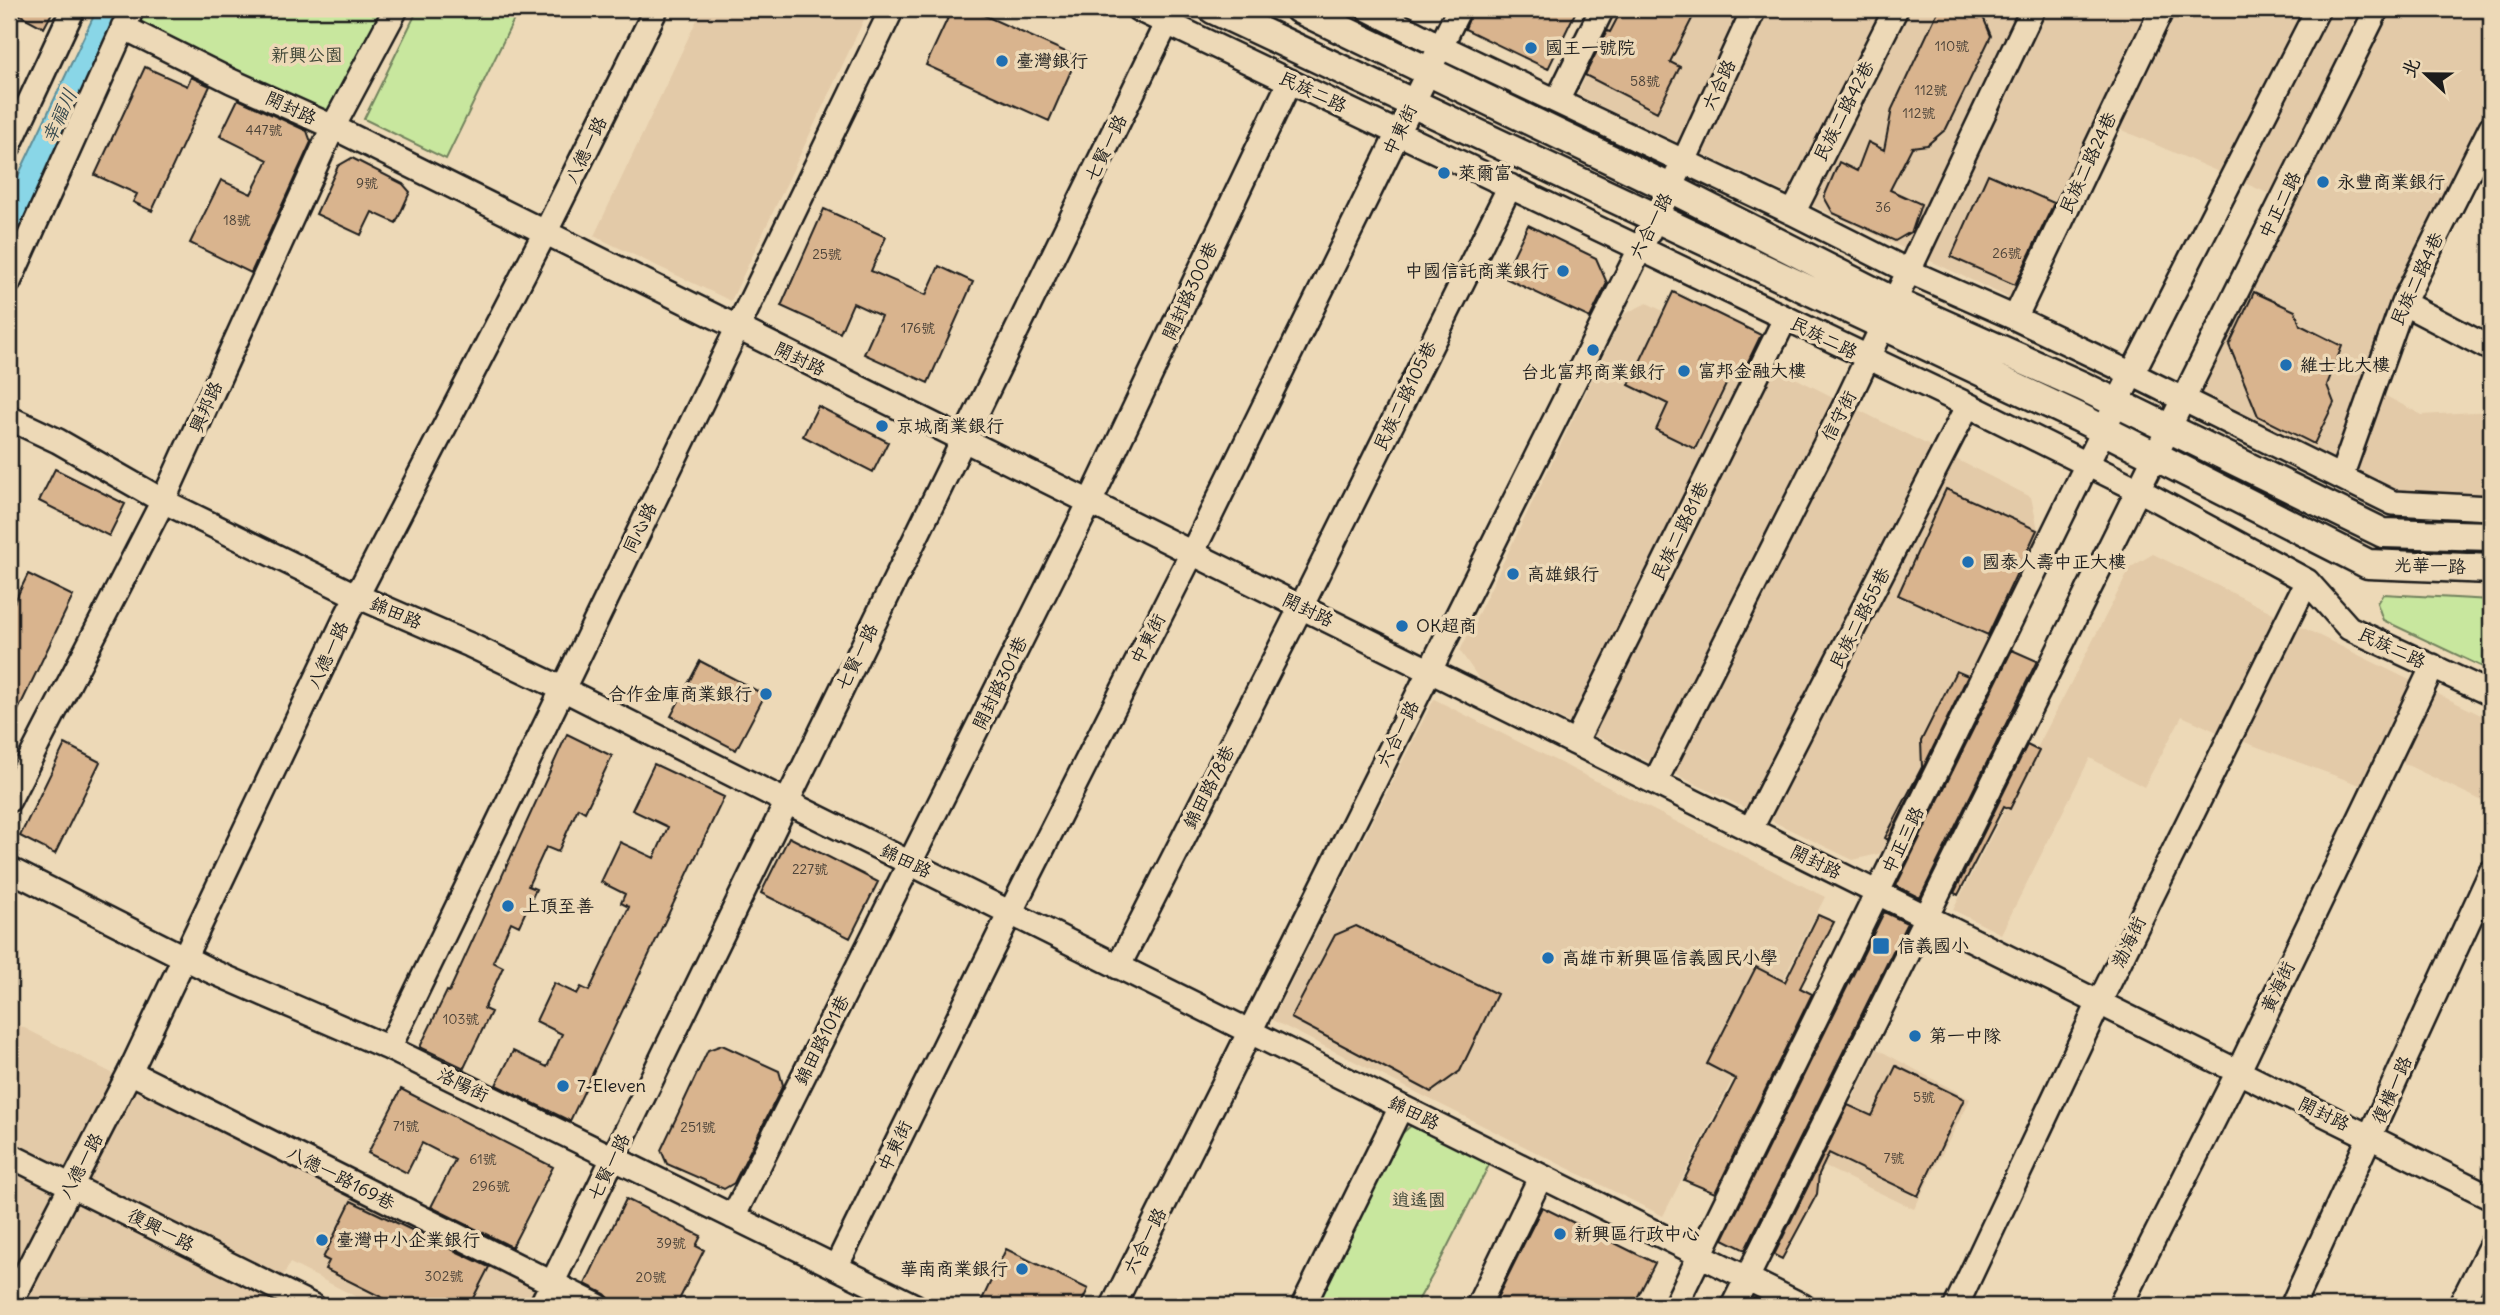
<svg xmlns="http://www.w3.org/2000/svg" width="2500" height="1315" viewBox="0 0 2500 1315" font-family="Delius,'LXGW WenKai TC',sans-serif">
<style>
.built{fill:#e3caa8}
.green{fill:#c8e79e;stroke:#72825d;stroke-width:2}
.water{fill:#89d6e7;stroke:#5d8c96;stroke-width:2}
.building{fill:#d9b48e;stroke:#1c1c1c;stroke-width:2}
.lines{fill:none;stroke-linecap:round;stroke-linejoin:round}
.minor-casing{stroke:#1c1c1c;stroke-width:28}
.major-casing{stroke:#1c1c1c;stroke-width:33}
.minor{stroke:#edd9b7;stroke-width:23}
.major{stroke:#edd9b7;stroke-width:28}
.poi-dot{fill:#1f6fb2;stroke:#edd9b7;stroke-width:2.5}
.labels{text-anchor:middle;stroke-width:7;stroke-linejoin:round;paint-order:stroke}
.number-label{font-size:14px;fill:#4b4238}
.poi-label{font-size:18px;fill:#1c1c1c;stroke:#edd9b7;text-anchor:start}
.park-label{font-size:18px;fill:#3e4536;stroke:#edd9b7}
.street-label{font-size:18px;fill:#1c1c1c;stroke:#edd9b7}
.water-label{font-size:19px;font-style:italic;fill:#374a4f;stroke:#edd9b7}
</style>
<rect width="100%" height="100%" fill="#edd9b7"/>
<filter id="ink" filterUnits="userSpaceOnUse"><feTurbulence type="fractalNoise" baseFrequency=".0143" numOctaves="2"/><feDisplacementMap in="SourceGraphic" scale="14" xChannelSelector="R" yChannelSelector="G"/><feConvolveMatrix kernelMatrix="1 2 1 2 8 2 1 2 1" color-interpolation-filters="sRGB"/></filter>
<g filter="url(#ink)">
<path class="built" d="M702,9H869L731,301L594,236Z
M1617,9H2491V112L2384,317L2336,465L2195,398L2293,204L2117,128L2035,310L1577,95Z
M1647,303L2031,497L2040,539L1882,853L1853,860L1480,680L1460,651L1624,314Z
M2380,393L2422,415L2491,411V500L2394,495L2352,475Z
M2153,554L2491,720V805L2382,753L2360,785L2215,731L2182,716L2144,787L2090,758L2001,934L1953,910L2131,567Z
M1434,699L1825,897L1663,1216L1272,1020Z
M9,1020L420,1232L576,1306H374L290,1263L267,1306H9Z
M1877,1049L1970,1099L1914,1209L1821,1165Z"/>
<path class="green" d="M138,9H383L328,115L132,20Z
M418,9H519L446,159L364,119Z
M2383,594L2491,600V671L2383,620L2377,603Z
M1412,1125L1490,1163L1436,1269L1415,1306L1393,1304L1389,1306H1314L1400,1135Z"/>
<path class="water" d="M97,9H123L9,252V195Z"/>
<path class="building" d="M9,9H54L44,28Z
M952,9H970L1077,57L1049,121L926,65Z
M1473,9H1577L1548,69L1465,29Z
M1622,9H1697L1670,62L1680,67L1657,112L1585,75L1607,31L1610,32Z
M1939,9H1975L1984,19L1991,36L1946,129L1927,145L1912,147L1890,190L1921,204L1912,231L1895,241L1833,213L1824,197L1839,162L1857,171L1868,142L1884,150L1892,109Z
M145,67L187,86L191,77L210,86L152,211L133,202L137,194L95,175Z
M238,99L307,131L311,142L251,273L190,243L221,180L251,194L268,160L220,136Z
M352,158L403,184L410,192L396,223L372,212L361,235L316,214L338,166Z
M1988,174L2054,203L2015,285L1951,257Z
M824,209L886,237L871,271L926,295L939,266L973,282L928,383L864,354L881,316L853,303L840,333L781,306Z
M1528,225L1596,258L1607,283L1590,318L1503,277Z
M1673,292L1761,335L1743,372L1734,368L1695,449L1656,430L1668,404L1629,385Z
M2254,292L2295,311L2300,325L2342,346L2327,385L2334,403L2314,444L2258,416L2229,345Z
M818,406L888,442L873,472L803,436Z
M55,469L125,504L109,536L39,501Z
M1946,489L2037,530L1988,635L1898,595Z
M28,574L73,596L9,729V613Z
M2012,650L2037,661L1920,898L1896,886Z
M700,661L765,695L736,750L671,716Z
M1956,671L1968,676L1888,840L1885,838L1922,767L1921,741Z
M567,734L612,756L585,812L578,808L558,852L546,847L528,886L536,889L519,926L511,922L493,962L503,967L484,1009L491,1012L464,1068L420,1047L447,991L449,992Z
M65,744L100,762L55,854L20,836Z
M2027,745L2039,751L2010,809L2004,806L1958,895L1954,893Z
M654,764L724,797L570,1121L496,1085L513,1051L547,1067L562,1034L536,1021L554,983L577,994L581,987L589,991L629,907L621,903L625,894L601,882L620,842L654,858L668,827L632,810Z
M789,837L878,882L850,938L761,893Z
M1884,912L1907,923L1745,1250L1723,1239Z
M1818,915L1834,922L1800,988L1812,994L1715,1193L1684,1180L1736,1079L1707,1064L1756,967L1785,982Z
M1356,926L1497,994L1460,1071L1431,1092L1291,1018L1335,935Z
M722,1045L779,1071L783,1085L734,1183L724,1189L667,1164L661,1150L708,1050Z
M1896,1066L1964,1099L1918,1196L1829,1153L1819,1174L1817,1194L1782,1259L1774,1255L1848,1105L1872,1116Z
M401,1089L553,1167L512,1247L431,1207L455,1160L422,1143L407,1173L368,1153Z
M626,1199L701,1236L696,1246L704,1250L676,1306H612L610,1299L605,1294L585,1284Z
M351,1201L489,1267L469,1306H399L325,1269L329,1261L323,1258Z
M1542,1207L1655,1263L1633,1306H1493Z
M1006,1249L1088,1289L1080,1306H979Z"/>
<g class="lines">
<g class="minor-casing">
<path id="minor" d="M1138,9L1968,405L2139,490L2307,581L2349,628L2491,694
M1368,9L1440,46L1793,213L1908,271L2015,318L2132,374L2393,503L2491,508
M123,27L231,81L333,127L2491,1197
M1557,101L1602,9
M9,146L73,9
M1793,213L1896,9
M9,282L132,9
M2403,303L2491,349
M2015,318L2162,9
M9,418L58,441L163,501L357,596L470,645L563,689L787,802L1803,1306
M2341,477L2403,303L2491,127
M1575,743L1785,319
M1655,782L1849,397L2033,9
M9,800L163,501L333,127L396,9
M1750,830L1968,405
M9,869L211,971L389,1048L915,1306
M1118,967L1301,607L1510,186
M389,1048L892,9
M130,1072L598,1306
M9,1155L313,1306
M733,1217L1090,502L1290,81
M836,1267L1010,913L1192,553L1459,9
M9,1306L130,1072L347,615L552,219L656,9
M541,1306L1173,10
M1113,1306L1684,161L1754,9
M1303,1306L1401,1107
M1478,1306L1541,1176
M1675,1306L2117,403L2318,9
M1733,1306L2377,9
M1956,1306L2099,1003L2307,581
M2120,1306L2238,1072L2433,666
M2292,1306L2491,872
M2460,1306L2491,1245"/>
</g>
<g class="major-casing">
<path id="major" d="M1213,9L2078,417L2368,564L2491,569
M1299,9L1670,188L1894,302L2082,386L2383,533L2491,536"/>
</g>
<use href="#minor" class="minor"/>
<use href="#major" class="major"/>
</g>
</g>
<g class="poi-dot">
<circle cx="1531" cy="48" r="7"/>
<circle cx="1002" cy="61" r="7"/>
<circle cx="1444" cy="173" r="7"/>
<circle cx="2323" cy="182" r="7"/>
<circle cx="1563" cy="271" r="7"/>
<circle cx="1593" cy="350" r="7"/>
<circle cx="2286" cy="365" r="7"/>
<circle cx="1684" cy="371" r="7"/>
<circle cx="882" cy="426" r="7"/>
<circle cx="1968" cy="562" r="7"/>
<circle cx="1513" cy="574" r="7"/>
<circle cx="1402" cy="626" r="7"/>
<circle cx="766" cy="694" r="7"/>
<circle cx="508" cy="906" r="7"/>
<rect x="1872" y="937" width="18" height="18" rx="3.5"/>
<circle cx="1548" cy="958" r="7"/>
<circle cx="1915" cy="1036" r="7"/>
<circle cx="563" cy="1086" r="7"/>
<circle cx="1560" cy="1234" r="7"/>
<circle cx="322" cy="1240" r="7"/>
<circle cx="1022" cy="1269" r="7"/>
</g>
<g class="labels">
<g class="number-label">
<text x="1952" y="51">110號</text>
<text x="1645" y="86">58號</text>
<text x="1931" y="95">112號</text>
<text x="1919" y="118">112號</text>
<text x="264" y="135">447號</text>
<text x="367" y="188">9號</text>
<text x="1883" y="212">36</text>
<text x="237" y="225">18號</text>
<text x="2007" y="258">26號</text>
<text x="827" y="259">25號</text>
<text x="918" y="333">176號</text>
<text x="810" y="874">227號</text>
<text x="461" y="1024">103號</text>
<text x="1924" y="1102">5號</text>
<text x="406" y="1131">71號</text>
<text x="698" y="1132">251號</text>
<text x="1894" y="1163">7號</text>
<text x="483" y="1164">61號</text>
<text x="491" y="1191">296號</text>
<text x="671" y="1248">39號</text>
<text x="444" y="1281">302號</text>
<text x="651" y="1282">20號</text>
</g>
<g class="poi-label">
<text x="1545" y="54">國王一號院</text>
<text x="1016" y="67">臺灣銀行</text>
<text x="1458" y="179">萊爾富</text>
<text x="2337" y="188">永豐商業銀行</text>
<text x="1549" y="277" text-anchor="end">中國信託商業銀行</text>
<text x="2300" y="371">維士比大樓</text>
<text x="1698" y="377">富邦金融大樓</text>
<text x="1593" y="378" text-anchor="middle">台北富邦商業銀行</text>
<text x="896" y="432">京城商業銀行</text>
<text x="1982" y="568">國泰人壽中正大樓</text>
<text x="1527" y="580">高雄銀行</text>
<text x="1416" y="632">OK超商</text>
<text x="752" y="700" text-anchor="end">合作金庫商業銀行</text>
<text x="522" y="912">上頂至善</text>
<text x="1897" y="952">信義國小</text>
<text x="1562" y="964">高雄市新興區信義國民小學</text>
<text x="1929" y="1042">第一中隊</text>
<text x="577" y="1092">7-Eleven</text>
<text x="1574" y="1240">新興區行政中心</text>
<text x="336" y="1246">臺灣中小企業銀行</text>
<text x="1008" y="1275" text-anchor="end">華南商業銀行</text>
</g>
<g class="park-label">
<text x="307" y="61">新興公園</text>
<text x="1419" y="1206">逍遙園</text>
</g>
<g class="street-label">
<text transform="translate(1719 85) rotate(-65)" y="6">六合路</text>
<text transform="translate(1313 92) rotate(25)" y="6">民族二路</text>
<text transform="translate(291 108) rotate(25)" y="6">開封路</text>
<text transform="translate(1844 111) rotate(-63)" y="6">民族二路42巷</text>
<text transform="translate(1400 130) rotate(-64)" y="6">中東街</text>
<text transform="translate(1106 148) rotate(-64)" y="6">七賢一路</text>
<text transform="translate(586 150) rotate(-64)" y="6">八德一路</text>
<text transform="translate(2088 163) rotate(-65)" y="6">民族二路24巷</text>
<text transform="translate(2280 205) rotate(-64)" y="6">中正二路</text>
<text transform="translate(1651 226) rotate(-63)" y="6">六合一路</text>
<text transform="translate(2417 279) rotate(-65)" y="6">民族二路4巷</text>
<text transform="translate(1190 291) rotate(-65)" y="6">開封路300巷</text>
<text transform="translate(1824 338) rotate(26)" y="6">民族二路</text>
<text transform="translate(800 359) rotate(26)" y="6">開封路</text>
<text transform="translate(1405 396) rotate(-64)" y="6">民族二路105巷</text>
<text transform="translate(206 407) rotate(-66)" y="6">興邦路</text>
<text transform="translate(1839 416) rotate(-63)" y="6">信守街</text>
<text transform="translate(640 528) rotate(-64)" y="6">同心路</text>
<text transform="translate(1680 531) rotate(-64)" y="6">民族二路81巷</text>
<text transform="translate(2430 566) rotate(2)" y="6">光華一路</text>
<text transform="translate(1308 610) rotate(26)" y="6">開封路</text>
<text transform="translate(396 613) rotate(23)" y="6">錦田路</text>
<text transform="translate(1860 618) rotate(-63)" y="6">民族二路55巷</text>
<text transform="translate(1148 639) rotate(-63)" y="6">中東街</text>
<text transform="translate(2392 648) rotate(25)" y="6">民族二路</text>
<text transform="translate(328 655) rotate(-65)" y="6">八德一路</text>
<text transform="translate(857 657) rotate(-64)" y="6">七賢一路</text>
<text transform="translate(1000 683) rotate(-64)" y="6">開封路301巷</text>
<text transform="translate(1398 734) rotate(-64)" y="6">六合一路</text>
<text transform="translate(1209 787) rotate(-63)" y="6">錦田路78巷</text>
<text transform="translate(1903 840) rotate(-64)" y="6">中正三路</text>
<text transform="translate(906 861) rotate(26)" y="6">錦田路</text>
<text transform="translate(1816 862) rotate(26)" y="6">開封路</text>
<text transform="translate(2129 942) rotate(-64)" y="6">渤海街</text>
<text transform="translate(2278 987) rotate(-64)" y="6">黃海街</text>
<text transform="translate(822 1040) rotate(-63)" y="6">錦田路101巷</text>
<text transform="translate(463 1085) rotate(26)" y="6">洛陽街</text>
<text transform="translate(2392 1090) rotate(-66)" y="6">復橫一路</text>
<text transform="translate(1414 1113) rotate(26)" y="6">錦田路</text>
<text transform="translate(2324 1114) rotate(26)" y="6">開封路</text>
<text transform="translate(895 1146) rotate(-64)" y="6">中東街</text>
<text transform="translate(81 1166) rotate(-62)" y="6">八德一路</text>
<text transform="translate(609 1167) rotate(-64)" y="6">七賢一路</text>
<text transform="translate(341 1178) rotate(27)" y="6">八德一路169巷</text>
<text transform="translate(161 1230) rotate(27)" y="6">復興一路</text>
<text transform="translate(1145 1241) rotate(-63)" y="6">六合一路</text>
</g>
<g class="water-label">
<text transform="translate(59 116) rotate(-65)" y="7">幸福川</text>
</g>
</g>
<rect width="2500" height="1315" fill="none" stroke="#edd9b7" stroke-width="35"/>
<rect x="18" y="18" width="2465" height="1280" fill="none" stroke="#1c1c1c" stroke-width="2.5" filter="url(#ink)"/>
<g transform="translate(2426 74) rotate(292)" stroke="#edd9b7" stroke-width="5" paint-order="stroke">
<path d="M0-5L12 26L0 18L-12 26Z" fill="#1c1c1c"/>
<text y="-10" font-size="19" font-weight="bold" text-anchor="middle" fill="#1c1c1c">北</text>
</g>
</svg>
